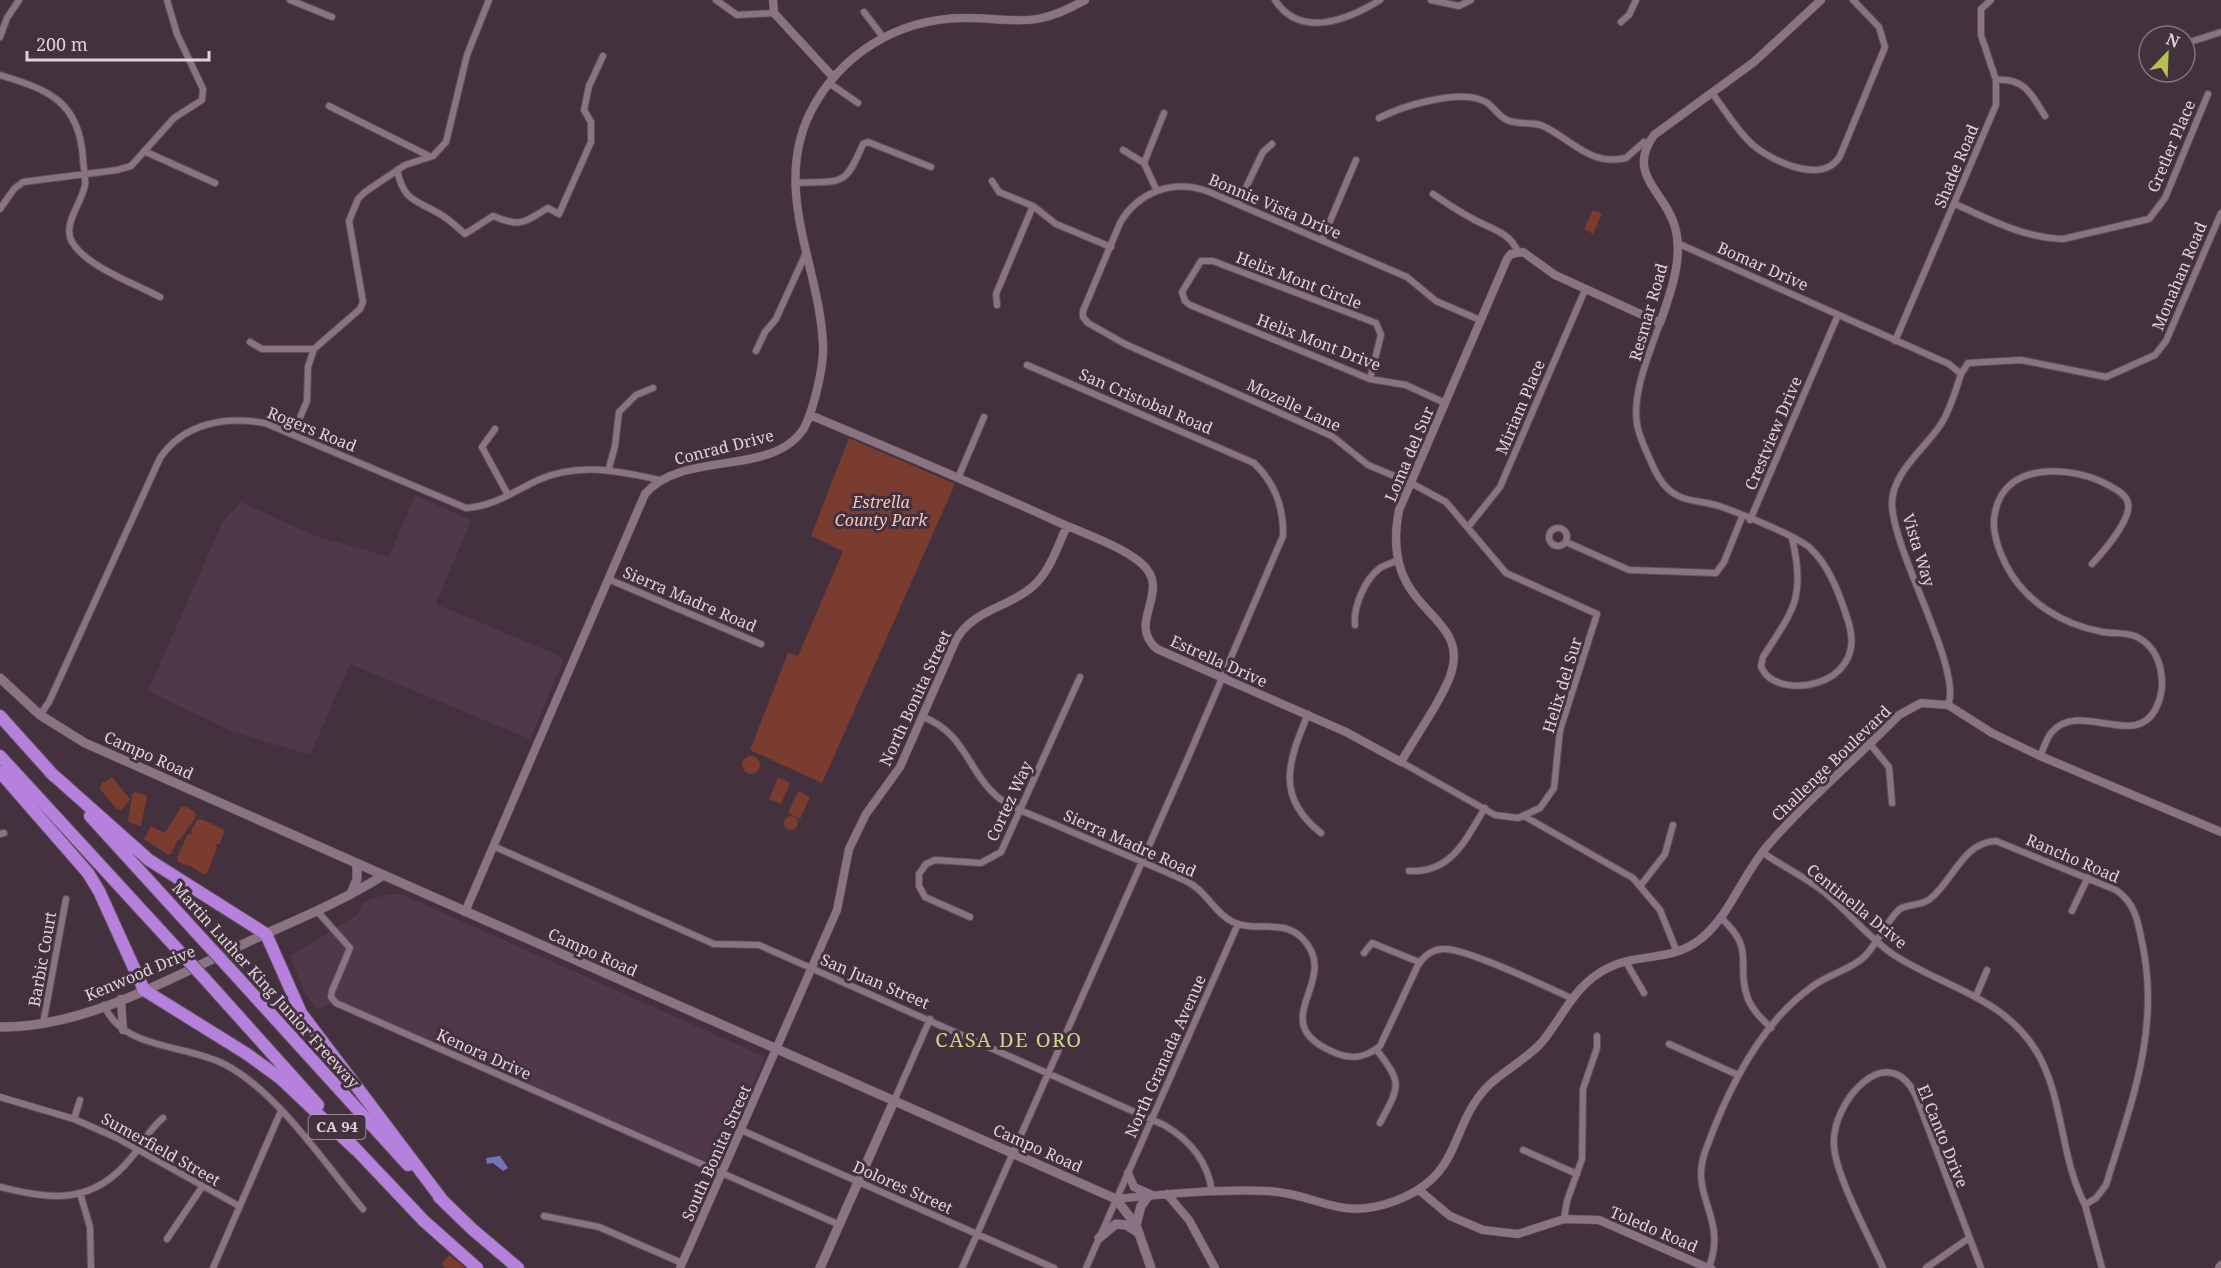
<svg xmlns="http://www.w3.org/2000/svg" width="2221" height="1268" viewBox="0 0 2221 1268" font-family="'Noto Serif',serif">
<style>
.built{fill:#503749}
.green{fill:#793c2f}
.water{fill:#7373bb}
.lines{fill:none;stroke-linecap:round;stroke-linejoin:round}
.minor-casing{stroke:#60505c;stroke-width:8}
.tertiary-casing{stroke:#60505c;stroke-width:9}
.secondary-casing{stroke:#60505c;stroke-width:10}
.motorway-casing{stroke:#60505c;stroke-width:14}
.minor{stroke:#8a7483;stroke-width:6}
.tertiary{stroke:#8a7483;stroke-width:8}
.secondary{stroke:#8a7483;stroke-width:9}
.motorway{stroke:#b680dd;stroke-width:12}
.motorway-bridge-casing{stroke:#60505c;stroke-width:14;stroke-linecap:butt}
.motorway-bridge{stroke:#b680dd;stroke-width:12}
.labels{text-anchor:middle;stroke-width:6;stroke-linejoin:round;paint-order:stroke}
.shield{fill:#44313e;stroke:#b0a2ac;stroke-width:1.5}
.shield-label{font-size:15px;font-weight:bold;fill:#dfd3db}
.street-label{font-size:16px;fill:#dfd3db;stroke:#44313e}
.park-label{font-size:16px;font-style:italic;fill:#f5c6bb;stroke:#44313e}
.quarter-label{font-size:20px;letter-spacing:1.5px;fill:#cad78a;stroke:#44313e}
</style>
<rect width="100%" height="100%" fill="#44313e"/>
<path class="built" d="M415,495L471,520L436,604L558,655L563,661L530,739L350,664L310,755L231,731L148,691L223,521L241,502L315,536L389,557Z
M387,894H401L765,1057L717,1166L336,1000L317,1010L304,992L290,956L357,915L363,902Z"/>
<path class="green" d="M1593,210L1602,214L1593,234L1584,229Z
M849,438L955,484L822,783L750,750L788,653L798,656L843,551L811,536Z
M742 765a9 9 0 1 1 18 0a9 9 0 1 1-18 0Z
M112,777L130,799L122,810L117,809L100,789L101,784Z
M778,777L790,783L781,804L769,799Z
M798,791L810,797L800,819L788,813Z
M135,792L147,796L141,826L128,822L132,794Z
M185,806L195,812L196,816L181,839L177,841L171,854L168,855L144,839L151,826L165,833L181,807Z
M784 823a7 7 0 1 1 14 0a7 7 0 1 1-14 0Z
M201,819L223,829L224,833L220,843L216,845L217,848L207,873L203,874L192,867L178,862L177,858L187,835L192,834L191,830L197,820Z
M449,1255L465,1268H445L441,1264Z"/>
<path class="water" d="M500,1156L508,1168L503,1171L493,1163L487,1164L486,1158Z"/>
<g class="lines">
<g class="minor-casing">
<path id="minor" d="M290,0L332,17
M716,0L737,15L774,13
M1275,0C1300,39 1348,20 1380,0
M1431,0L1459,6L1471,0
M864,12L883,37
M1621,22L1629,15L1636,0
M0,37L7,18L19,0
M2190,42L2221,32
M0,75C50,90 79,102 83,158C83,166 86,177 85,185C82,203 62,224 72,242C87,267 134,283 160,297
M1996,80C2024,77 2032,95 2045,116
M829,83L858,103
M1712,93C1725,110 1737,131 1753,145C1773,162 1823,185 1840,156L1885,47L1879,27L1853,0
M329,106L429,156
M1379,118C1402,106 1461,88 1486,102C1494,107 1498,116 1507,120C1520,126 1535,120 1547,128C1575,143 1592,166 1626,158L1644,142L1647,147
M1123,150L1144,163L1157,191
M144,151L215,183
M1144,163L1164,113
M397,170C404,201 414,199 438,213C448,218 457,227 465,234L493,216C522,228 524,222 548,208L559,214L591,142V122L584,110L589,86L603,56
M992,181L999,192L1033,206L1056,224L1111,247
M796,183C842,180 844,189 863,144L868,142L931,167
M1433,194C1446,203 1460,212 1473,219C1491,229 1510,232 1518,252
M1238,204L1263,152L1272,144
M1955,204C1991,220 2024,238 2063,239L2149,219L2165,198L2208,94
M0,209L14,189L23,182L117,170L131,166L174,118L202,100L203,89L177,34L167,0
M1322,240L1356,160
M1677,243L1949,364L1961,374C1956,390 1950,410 1941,424C1925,449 1891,473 1892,505C1894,554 1963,670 1948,705
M997,305L996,294L1033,206
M1660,323C1650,352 1632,392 1637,424C1639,437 1646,450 1651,462C1658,478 1666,492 1683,498C1695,502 1707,502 1719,506C1739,513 1795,535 1810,548C1830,566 1841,598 1849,624C1868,689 1773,702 1761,666L1763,657C1794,609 1806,597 1792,538
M1895,341L1996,105V80L1981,35V9L1991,0
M250,342L262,349H314
M756,351L765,332L776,319L806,253
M1961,374L1968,363L2021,360L2106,377L2155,355L2166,341L2221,213
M1370,379L1381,335L1376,323L1213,261H1201L1182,292L1185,301L1190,305L1370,379L1406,385L1445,403
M495,429L482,447L508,495
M293,434L307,401L308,367L314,349L360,309L363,302L349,221L358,199L365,192L405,165L433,156L446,142L467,55L489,0
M609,468L615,446L619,412L636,395L653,388
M958,478L984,417
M1750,520L1838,315
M1468,527L1500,487L1585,290
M1549 537a9 9 0 1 1 18 0a9 9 0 1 1-18 0Z
M1566,542L1629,570L1716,573L1724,562L1742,517
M608,579L761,644
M1355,625C1353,607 1365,579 1380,568C1385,565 1392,563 1398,560
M1308,714C1288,762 1275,797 1321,833
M40,715L49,702L160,458C184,423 225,416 265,423L466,508C492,507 515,491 538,480C580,462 618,471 660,480
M923,717C969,734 968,779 1006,803C1022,812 1040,818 1056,825C1099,844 1143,861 1186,881C1206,890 1214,913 1233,922C1257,933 1282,918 1302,938C1345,981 1258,1023 1338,1054C1353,1060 1368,1056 1380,1046L1418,965C1424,956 1433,949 1444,949C1466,948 1547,987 1571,998
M1870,744L1889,767L1892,803
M2040,756C2044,749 2046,738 2052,732C2081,699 2137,752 2157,706C2167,684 2162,651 2139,638C2129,632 2115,634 2103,632C2063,625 2025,602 2006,565C1998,549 1991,530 1995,513C2004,460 2074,466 2108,485C2115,489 2126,494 2128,503C2132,519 2103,552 2092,564
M1401,762L1495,815L1518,818L1540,808L1554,788L1560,730L1597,614L1506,573L1446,502L1411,483L1368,465L1332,436L1125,344L1088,323L1083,317V311L1120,223C1138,192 1173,179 1207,191L1407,277L1436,301L1480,320
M1524,816L1633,878L1660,910L1677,952
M0,834L4,833
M493,846L714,944L759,945L1164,1125C1190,1140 1208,1162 1212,1192
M1762,852C1784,868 1810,879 1830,897C1852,916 1870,939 1894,955C1945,988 2005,997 2038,1054C2064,1100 2060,1157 2085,1205
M1409,871C1452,873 1465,840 1485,808
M1641,885L1665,854L1673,825
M317,911L350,948L332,991L331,997L336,1003L840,1225
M2072,911L2088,877
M970,917L925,897L919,886V874L926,864L935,860L981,863L1001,852L1080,677
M1721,918C1757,950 1735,964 1748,999C1753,1011 1762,1019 1771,1028
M1364,953L1372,943L1419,962
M1626,962L1644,993
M1976,996L1987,970
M104,1005C122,1050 186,1044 224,1064C277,1091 324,1163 363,1209
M43,1024L66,899
M1669,1044L1738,1075
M1376,1049C1403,1084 1400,1085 1380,1123
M0,1097L74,1119L117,1138L239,1206
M894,1101L930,1019
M74,1119L80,1100
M741,1130L1054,1268
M1523,1150L1577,1174
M0,1187C52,1200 93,1205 131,1158C142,1145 149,1129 163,1118
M80,1193L90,1227L91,1268
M544,1216L599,1227L682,1263
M1564,1219L1567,1201L1582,1159L1583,1089L1597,1048V1036
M167,1239L202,1187
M213,1268L281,1111
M962,1268L1187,760L1283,536C1284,507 1275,483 1254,463L1027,365
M1086,1268L1238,924
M1712,1268L1709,1267C1728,1217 1689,1197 1705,1152C1726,1093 1760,1023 1813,986C1829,974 1850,970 1864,957C1876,946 1889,917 1900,909C1908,904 1921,906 1930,899C1953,881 1963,842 1996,841L2116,890C2135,903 2138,921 2142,942C2161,1029 2131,1103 2106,1185L2096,1198L2085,1205L2102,1268
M1883,1268C1870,1238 1835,1175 1834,1145C1831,1102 1888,1037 1916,1096L1981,1268
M1926,1268L1969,1238"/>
</g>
<g class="tertiary-casing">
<path id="tertiary" d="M773,0L774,13L833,77
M810,415C893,450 977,485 1058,522C1083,533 1121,546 1141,563C1174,591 1125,622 1157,649L1346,732L1401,762C1414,739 1447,692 1452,670C1463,630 1424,615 1408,585C1394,562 1394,536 1399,510L1507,259L1511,254L1523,252L1555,275L1660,323C1670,294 1684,258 1675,227C1666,192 1625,175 1654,135L1754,62L1821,0
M465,912L645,494C683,449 773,478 804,428C810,417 813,405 816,394C820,378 824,361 823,345C820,267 772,191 810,113C840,54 897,19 963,18C1019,18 1032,30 1085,0
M121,999L123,1030
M1128,1173L1134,1187L1150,1194
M1419,1190L1450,1216L1483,1230L1518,1234L1564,1219L1599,1220L1708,1268
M1167,1194L1189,1220L1215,1268
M1116,1199C1166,1194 1217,1189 1268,1191C1320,1194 1338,1222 1395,1201C1464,1175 1448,1128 1487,1087C1504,1070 1526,1060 1542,1042C1564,1015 1575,984 1608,968C1639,952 1673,963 1703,937C1732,912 1744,871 1770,843C1809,798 1857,758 1899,715L1921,703L1948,705L1992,733L2040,756L2221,832
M680,1268L837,910L849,849L866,814L900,767L956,640C972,610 1008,608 1032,587C1050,572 1057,547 1067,526
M2219,1268L2221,1265"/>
</g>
<g class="secondary-casing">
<path id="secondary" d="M0,678L40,715L85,743L1116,1199L1136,1225L1151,1268
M351,894L357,879V865
M0,1027C86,1028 175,976 252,940C296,920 341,902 382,876
M1136,1225L1141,1206L1149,1195
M1099,1238L1116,1224L1126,1225L1139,1233
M820,1268L894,1101"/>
</g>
<g class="motorway-casing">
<path id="motorway" d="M0,716L54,776
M0,756L180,952
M0,772L88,873L99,891L144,990L247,1054L280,1078L356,1150
M50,772L149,860L266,934L301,1013L443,1201
M90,816L204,941
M229,968L408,1165
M205,979L318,1105
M351,1144L424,1221L477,1268
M439,1197L472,1229L518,1268"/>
</g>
<use href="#minor" class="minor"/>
<use href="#tertiary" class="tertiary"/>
<use href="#secondary" class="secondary"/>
<use href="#motorway" class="motorway"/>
<g class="motorway-bridge-casing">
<path id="motorway-bridge" d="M204,941L229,968
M180,952L205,979"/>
</g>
<use href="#motorway-bridge" class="motorway-bridge"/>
</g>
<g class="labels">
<rect class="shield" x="308.5" y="1115" width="57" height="24" rx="4.5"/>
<g class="shield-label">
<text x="337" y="1132">CA 94</text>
</g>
<g class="street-label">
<text transform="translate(2171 146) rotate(-67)" y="6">Gretler Place</text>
<text transform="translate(1956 166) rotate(-67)" y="6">Shade Road</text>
<text transform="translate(1275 206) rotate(23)" y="6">Bonnie Vista Drive</text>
<text transform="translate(1763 266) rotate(24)" y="6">Bomar Drive</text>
<text transform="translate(2179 276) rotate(-67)" y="6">Monahan Road</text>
<text transform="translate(1299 280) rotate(21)" y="6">Helix Mont Circle</text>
<text transform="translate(1648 312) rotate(-74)" y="6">Resmar Road</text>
<text transform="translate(1319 342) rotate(21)" y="6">Helix Mont Drive</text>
<text transform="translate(1146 401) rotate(23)" y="6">San Cristobal Road</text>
<text transform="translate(1294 405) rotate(25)" y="6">Mozelle Lane</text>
<text transform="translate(1520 407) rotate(-67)" y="6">Miriam Place</text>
<text transform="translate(312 429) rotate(22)" y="6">Rogers Road</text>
<text transform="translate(1773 433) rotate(-67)" y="6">Crestview Drive</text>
<text transform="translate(724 447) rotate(-14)" y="6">Conrad Drive</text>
<text transform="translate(1409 454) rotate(-67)" y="6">Loma del Sur</text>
<text transform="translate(1919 550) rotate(73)" y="6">Vista Way</text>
<text transform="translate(690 599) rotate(23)" y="6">Sierra Madre Road</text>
<text transform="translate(1219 661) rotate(24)" y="6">Estrella Drive</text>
<text transform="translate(1562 685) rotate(-73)" y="6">Helix del Sur</text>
<text transform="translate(915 698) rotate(-65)" y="6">North Bonita Street</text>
<text transform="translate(149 755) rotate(24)" y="6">Campo Road</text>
<text transform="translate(1831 763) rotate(-44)" y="6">Challenge Boulevard</text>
<text transform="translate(1009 801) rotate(-65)" y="6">Cortez Way</text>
<text transform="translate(1130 843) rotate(24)" y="6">Sierra Madre Road</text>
<text transform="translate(2073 858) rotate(23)" y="6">Rancho Road</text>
<text transform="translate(1857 906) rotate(39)" y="6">Centinella Drive</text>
<text transform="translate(593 952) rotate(24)" y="6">Campo Road</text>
<text transform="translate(42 959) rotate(-80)" y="6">Barbic Court</text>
<text transform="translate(140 973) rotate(-23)" y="6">Kenwood Drive</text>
<text transform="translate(875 981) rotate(23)" y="6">San Juan Street</text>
<text transform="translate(266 985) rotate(48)" y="6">Martin Luther King Junior Freeway</text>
<text transform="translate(484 1054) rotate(24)" y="6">Kenora Drive</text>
<text transform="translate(1165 1056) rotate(-66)" y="6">North Granada Avenue</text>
<text transform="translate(1943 1136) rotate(68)" y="6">El Canto Drive</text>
<text transform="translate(1038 1148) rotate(24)" y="6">Campo Road</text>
<text transform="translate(161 1149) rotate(29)" y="6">Sumerfield Street</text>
<text transform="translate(716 1153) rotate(-66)" y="6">South Bonita Street</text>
<text transform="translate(903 1187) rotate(24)" y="6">Dolores Street</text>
<text transform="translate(1654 1229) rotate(23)" y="6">Toledo Road</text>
</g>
<g class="park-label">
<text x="881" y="508">Estrella<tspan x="881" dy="18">County Park</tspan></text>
</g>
<g class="quarter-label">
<text x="1009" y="1047">CASA DE ORO</text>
</g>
</g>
<g transform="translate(2167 54) rotate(23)"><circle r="28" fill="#44313e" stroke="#82727d" stroke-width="1.5"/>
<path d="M0-4.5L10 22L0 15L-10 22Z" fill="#b3c24b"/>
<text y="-9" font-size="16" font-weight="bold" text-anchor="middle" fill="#dfd3db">N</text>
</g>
<path d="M27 51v9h182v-9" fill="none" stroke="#dfd3db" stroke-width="3"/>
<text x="36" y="51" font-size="18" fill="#dfd3db" stroke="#44313e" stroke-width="4.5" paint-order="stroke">200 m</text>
</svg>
